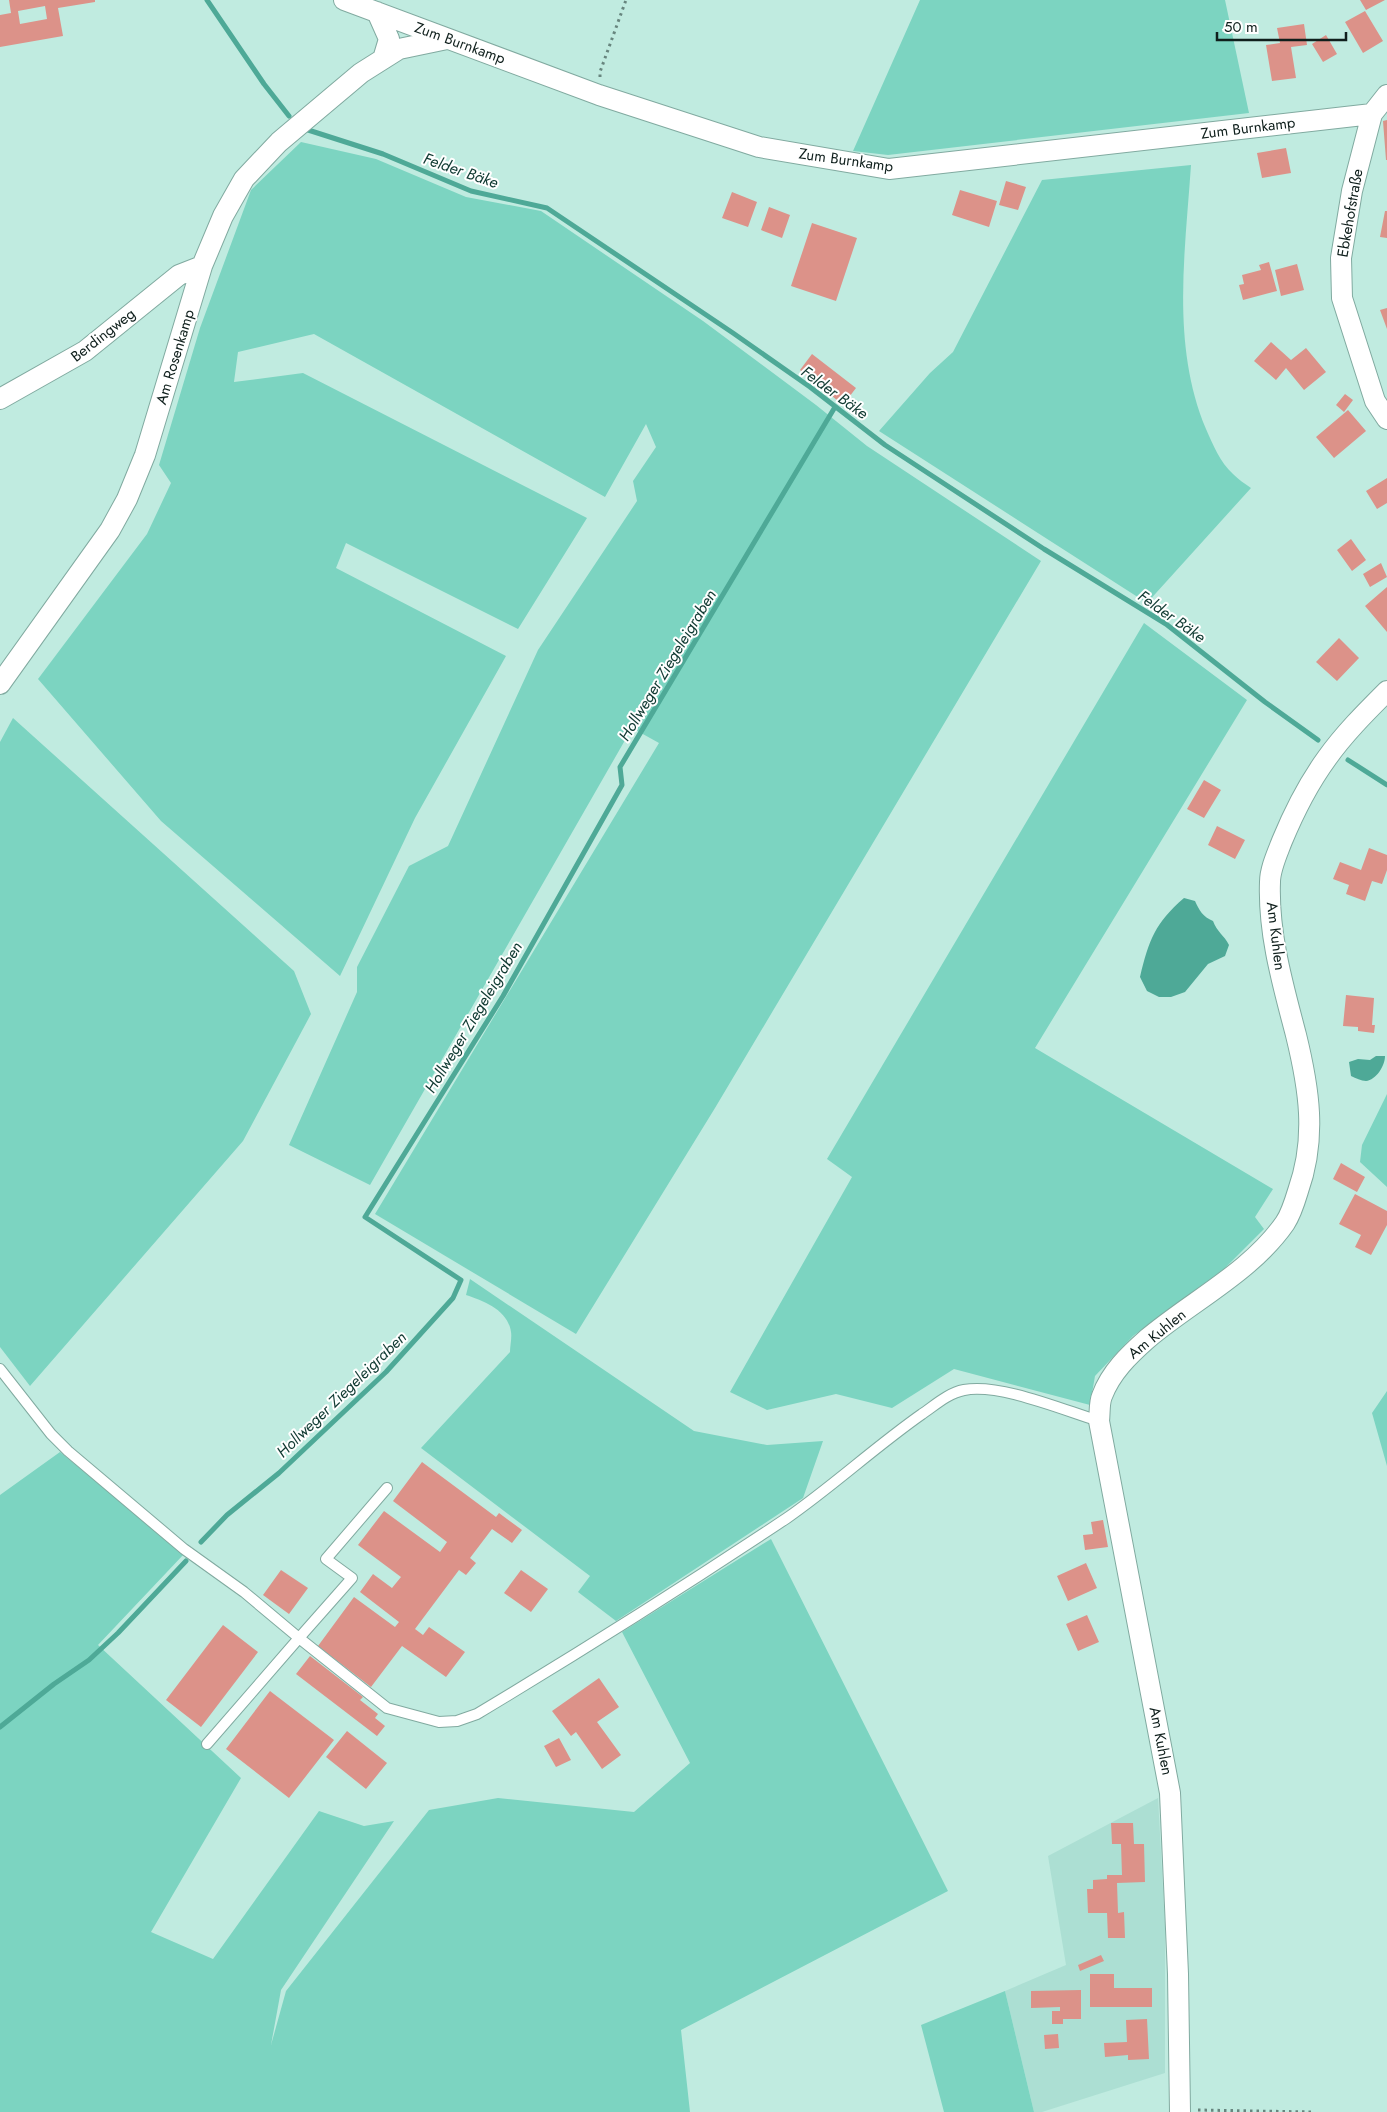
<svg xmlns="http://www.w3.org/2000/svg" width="1387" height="2112" viewBox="0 0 1387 2112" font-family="Jost,sans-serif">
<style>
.built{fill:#acdfd3}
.green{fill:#7cd4c1}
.water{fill:#4ea997}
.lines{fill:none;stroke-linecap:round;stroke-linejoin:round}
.stream{stroke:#4ea997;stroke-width:5}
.building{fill:#dc9289;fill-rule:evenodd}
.lane-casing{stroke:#81aaa0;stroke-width:12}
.street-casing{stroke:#81aaa0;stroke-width:22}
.path{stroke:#67857e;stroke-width:3;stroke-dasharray:2.5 4;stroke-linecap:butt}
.lane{stroke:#fff;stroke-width:10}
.street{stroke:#fff;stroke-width:20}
.labels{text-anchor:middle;stroke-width:4;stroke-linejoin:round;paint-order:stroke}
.street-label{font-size:15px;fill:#0f1f1c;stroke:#fff}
.water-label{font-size:16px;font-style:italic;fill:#103a32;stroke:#fff}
</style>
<rect width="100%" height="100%" fill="#c0ebe0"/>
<path class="built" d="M1158,1798L1165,1926V2073L1042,2112H1034L1005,1991L1066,1965L1048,1856Z"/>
<path class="green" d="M920,0H1225L1249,113L888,155L853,151Z
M301,142L376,159L466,197L541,211L703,321L816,405L867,446L1041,561L715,1108L576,1334L375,1214L659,743L632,728L370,1185L289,1145L357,992V967L409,866L448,846L538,650L637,501L633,481L656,447L646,424L605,497L314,334L238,352L234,382L303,373L587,518L518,629L346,543L336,568L506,656L415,818L340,976L161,821L38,679L147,534L171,483L159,465L200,328L251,190Z
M1191,165C1185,254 1171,345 1206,429C1213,445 1220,462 1233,474C1238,479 1245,484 1251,488L1147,603L879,431L930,373L953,352L1042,180Z
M1144,623L1247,700L1035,1048L1273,1189L1255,1217L1264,1229L1224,1269L1133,1336L1095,1376L1090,1405L954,1369L892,1408L836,1394L767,1410L730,1392L852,1177L827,1159Z
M13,718L294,971L311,1014L243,1141L30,1386L0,1347V742Z
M1387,1094V1187L1360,1162L1362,1145Z
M470,1279L694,1431L767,1445L823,1441L803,1498L616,1621L578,1592L590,1576L421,1448L510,1352C510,1346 512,1338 511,1332C508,1310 484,1301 466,1295Z
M1387,1391V1466L1372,1413Z
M60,1452L184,1554L98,1645L241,1778L151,1932L213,1959L319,1811L364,1826L394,1821L281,1990L271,2045L286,1991L429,1810L498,1798L634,1812L690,1763L622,1632L771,1539L948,1891L681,2030L690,2112H0V1495Z
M1005,1991L1034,2112H944L921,2025Z"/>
<path class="water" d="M1184,898L1195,901C1199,910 1203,917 1213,921C1217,932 1224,935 1229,945L1225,956L1208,964L1185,992L1171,997H1159L1147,991L1140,977C1149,940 1155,923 1184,898Z
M1376,1056H1385C1385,1066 1376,1080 1366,1081C1361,1081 1356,1078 1351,1076L1349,1062L1358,1059L1370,1060Z"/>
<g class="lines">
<path class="stream" d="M207,0L264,84L289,116
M305,129L383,154L471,191L547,208L733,333L810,387L885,445L1044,549L1166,624L1265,702L1318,740
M1348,760L1387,785
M201,1542L227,1515L279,1473L386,1372L453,1298L461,1280L365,1217L503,996L622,785L620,767L835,407
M0,1727L54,1684L89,1660L118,1633L186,1561"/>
</g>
<path class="building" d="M9,0H95V2L58,8L63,36L0,47V15L11,13ZM45,6L47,19L20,24L18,11Z
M1360,0H1385L1366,10Z
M1365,11L1383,41L1363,53L1345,22Z
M1304,24L1307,45L1291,47L1296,78L1272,81L1266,45L1280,43L1277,28Z
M1326,35L1337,54L1323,62L1312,44Z
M1387,120V160H1386L1383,121Z
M1286,148L1291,173L1262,178L1257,153Z
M1006,181L1026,187L1018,210L999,205Z
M960,190L997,201L989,227L952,215Z
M732,192L757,202L748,227L722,218Z
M769,207L790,215L782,238L761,230Z
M1385,211H1387V238L1380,237Z
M812,223L857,238L836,301L791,286Z
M1269,262L1277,291L1243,300L1239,285L1244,284L1242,275L1261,270L1259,265Z
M1297,264L1304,290L1281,296L1275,270Z
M1387,308V329L1380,310Z
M1271,342L1291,360L1306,348L1326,372L1304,390L1286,368L1276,380L1254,361Z
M812,354L856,388L843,405L800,370Z
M1345,394L1353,400L1344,412L1336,405Z
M1348,410L1366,431L1334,458L1316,437Z
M1387,478V503L1377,509L1366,491Z
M1351,539L1366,560L1352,571L1337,550Z
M1381,563L1387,577L1370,587L1363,574Z
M1387,587V632L1365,606Z
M1339,638L1359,658L1337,681L1316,662Z
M1204,780L1221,790L1204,818L1187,809Z
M1217,826L1245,840L1235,859L1208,845Z
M1369,848L1387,855V870L1382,884L1372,881L1365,901L1346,894L1349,885L1333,879L1340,862L1361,870Z
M1346,995L1374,998L1372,1025H1375L1374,1033L1358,1031V1027L1343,1026Z
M1341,1163L1365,1177L1357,1192L1333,1179Z
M1355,1194L1387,1211V1225L1371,1255L1355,1247L1361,1235L1339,1224Z
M422,1462L496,1517L499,1513L522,1530L512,1543L492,1529L470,1558L476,1563L466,1575L459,1570L415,1629L423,1635L429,1627L465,1652L446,1677L402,1646L371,1687L318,1646L354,1597L395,1627L399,1622L360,1592L373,1574L392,1588L401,1577L358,1545L384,1511L440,1552L447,1542L393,1501Z
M1103,1520L1108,1547L1085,1550L1083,1535L1093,1534L1091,1522Z
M1086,1563L1097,1588L1068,1601L1057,1576Z
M281,1570L308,1588L289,1614L263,1595Z
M521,1570L548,1589L531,1612L504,1593Z
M1087,1615L1099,1642L1078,1651L1066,1624Z
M223,1625L258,1652L201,1727L166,1700Z
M310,1656L363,1697L360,1700L378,1714L375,1718L385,1726L377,1736L296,1674Z
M599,1678L619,1707L597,1722L621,1755L602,1769L576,1732L571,1736L552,1711Z
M270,1691L334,1740L289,1798L226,1749Z
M347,1731L387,1763L366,1789L326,1757Z
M559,1738L571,1760L556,1767L544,1746Z
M1111,1823H1133L1134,1844H1144L1145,1882L1117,1883L1118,1913L1124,1912L1125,1938H1108L1107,1913H1088L1087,1889H1093V1880L1107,1879V1875H1122L1121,1844H1112Z
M1101,1955L1104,1961L1080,1971L1078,1965Z
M1090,1974H1114V1988H1152V2007H1090Z
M1081,1990V2019H1063V2024H1052V2011H1060V2007L1031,2008V1991Z
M1147,2019L1149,2059L1128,2060V2055L1105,2057L1104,2043L1127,2042L1126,2020Z
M1058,2034L1059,2048L1045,2049L1044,2035Z"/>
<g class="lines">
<g class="lane-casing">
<path id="lane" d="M0,1369L51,1434L68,1451L184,1549L244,1592L299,1638L352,1578L326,1559L387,1488
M207,1744L299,1638L387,1708L439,1722L457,1721L477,1714C582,1651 685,1586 787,1518C833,1486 875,1447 922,1414C934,1406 948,1393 964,1390C1000,1383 1063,1410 1099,1421"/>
</g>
<g class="street-casing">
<path id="street" d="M344,0L599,95L759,147L889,169L1372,114
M377,12L389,39L383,59
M1387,95L1372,114L1352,191L1341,258L1342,298L1375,401L1387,419
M0,399L85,351L179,275L202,266
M0,684L110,530L127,499L145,455L202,266L223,216L244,179L279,142L361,73L399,49L447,39
M1180,2112L1178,1974L1170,1793L1099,1421C1100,1413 1099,1403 1102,1396C1111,1372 1129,1355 1147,1339C1192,1301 1251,1272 1285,1223C1291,1214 1295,1201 1298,1191C1317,1138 1309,1088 1296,1035C1283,985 1268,934 1270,882C1270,869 1277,854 1282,841C1294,812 1308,784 1327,758C1344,734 1366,712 1387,691"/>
</g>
<path class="path" d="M600,77V72L626,0
M1198,2110L1312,2112"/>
<use href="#lane" class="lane"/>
<use href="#street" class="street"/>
</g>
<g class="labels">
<g class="street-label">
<text transform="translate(460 43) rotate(20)" y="5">Zum Burnkamp</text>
<text transform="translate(1248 128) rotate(-7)" y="5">Zum Burnkamp</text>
<text transform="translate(846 160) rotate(8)" y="5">Zum Burnkamp</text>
<text transform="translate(1350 213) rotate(-80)" y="5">Ebkehofstraße</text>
<text transform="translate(103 335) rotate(-38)" y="5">Berdingweg</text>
<text transform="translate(175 357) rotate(-73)" y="5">Am Rosenkamp</text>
<text transform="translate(1276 936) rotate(83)" y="5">Am Kuhlen</text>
<text transform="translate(1157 1334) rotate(-39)" y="5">Am Kuhlen</text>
<text transform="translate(1161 1741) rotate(79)" y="5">Am Kuhlen</text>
</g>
<g class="water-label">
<text transform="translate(461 170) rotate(19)" y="6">Felder Bäke</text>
<text transform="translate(835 392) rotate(36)" y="6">Felder Bäke</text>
<text transform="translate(1172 616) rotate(35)" y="6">Felder Bäke</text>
<text transform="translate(667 665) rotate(-59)" y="6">Hollweger Ziegeleigraben</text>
<text transform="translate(473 1017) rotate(-59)" y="6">Hollweger Ziegeleigraben</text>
<text transform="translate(341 1394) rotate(-44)" y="6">Hollweger Ziegeleigraben</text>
</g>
</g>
<path d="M1217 32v8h129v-8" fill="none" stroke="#0f1f1c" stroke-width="2.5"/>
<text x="1224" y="32" font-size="15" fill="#0f1f1c" stroke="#ffffff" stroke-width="4" paint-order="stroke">50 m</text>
</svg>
